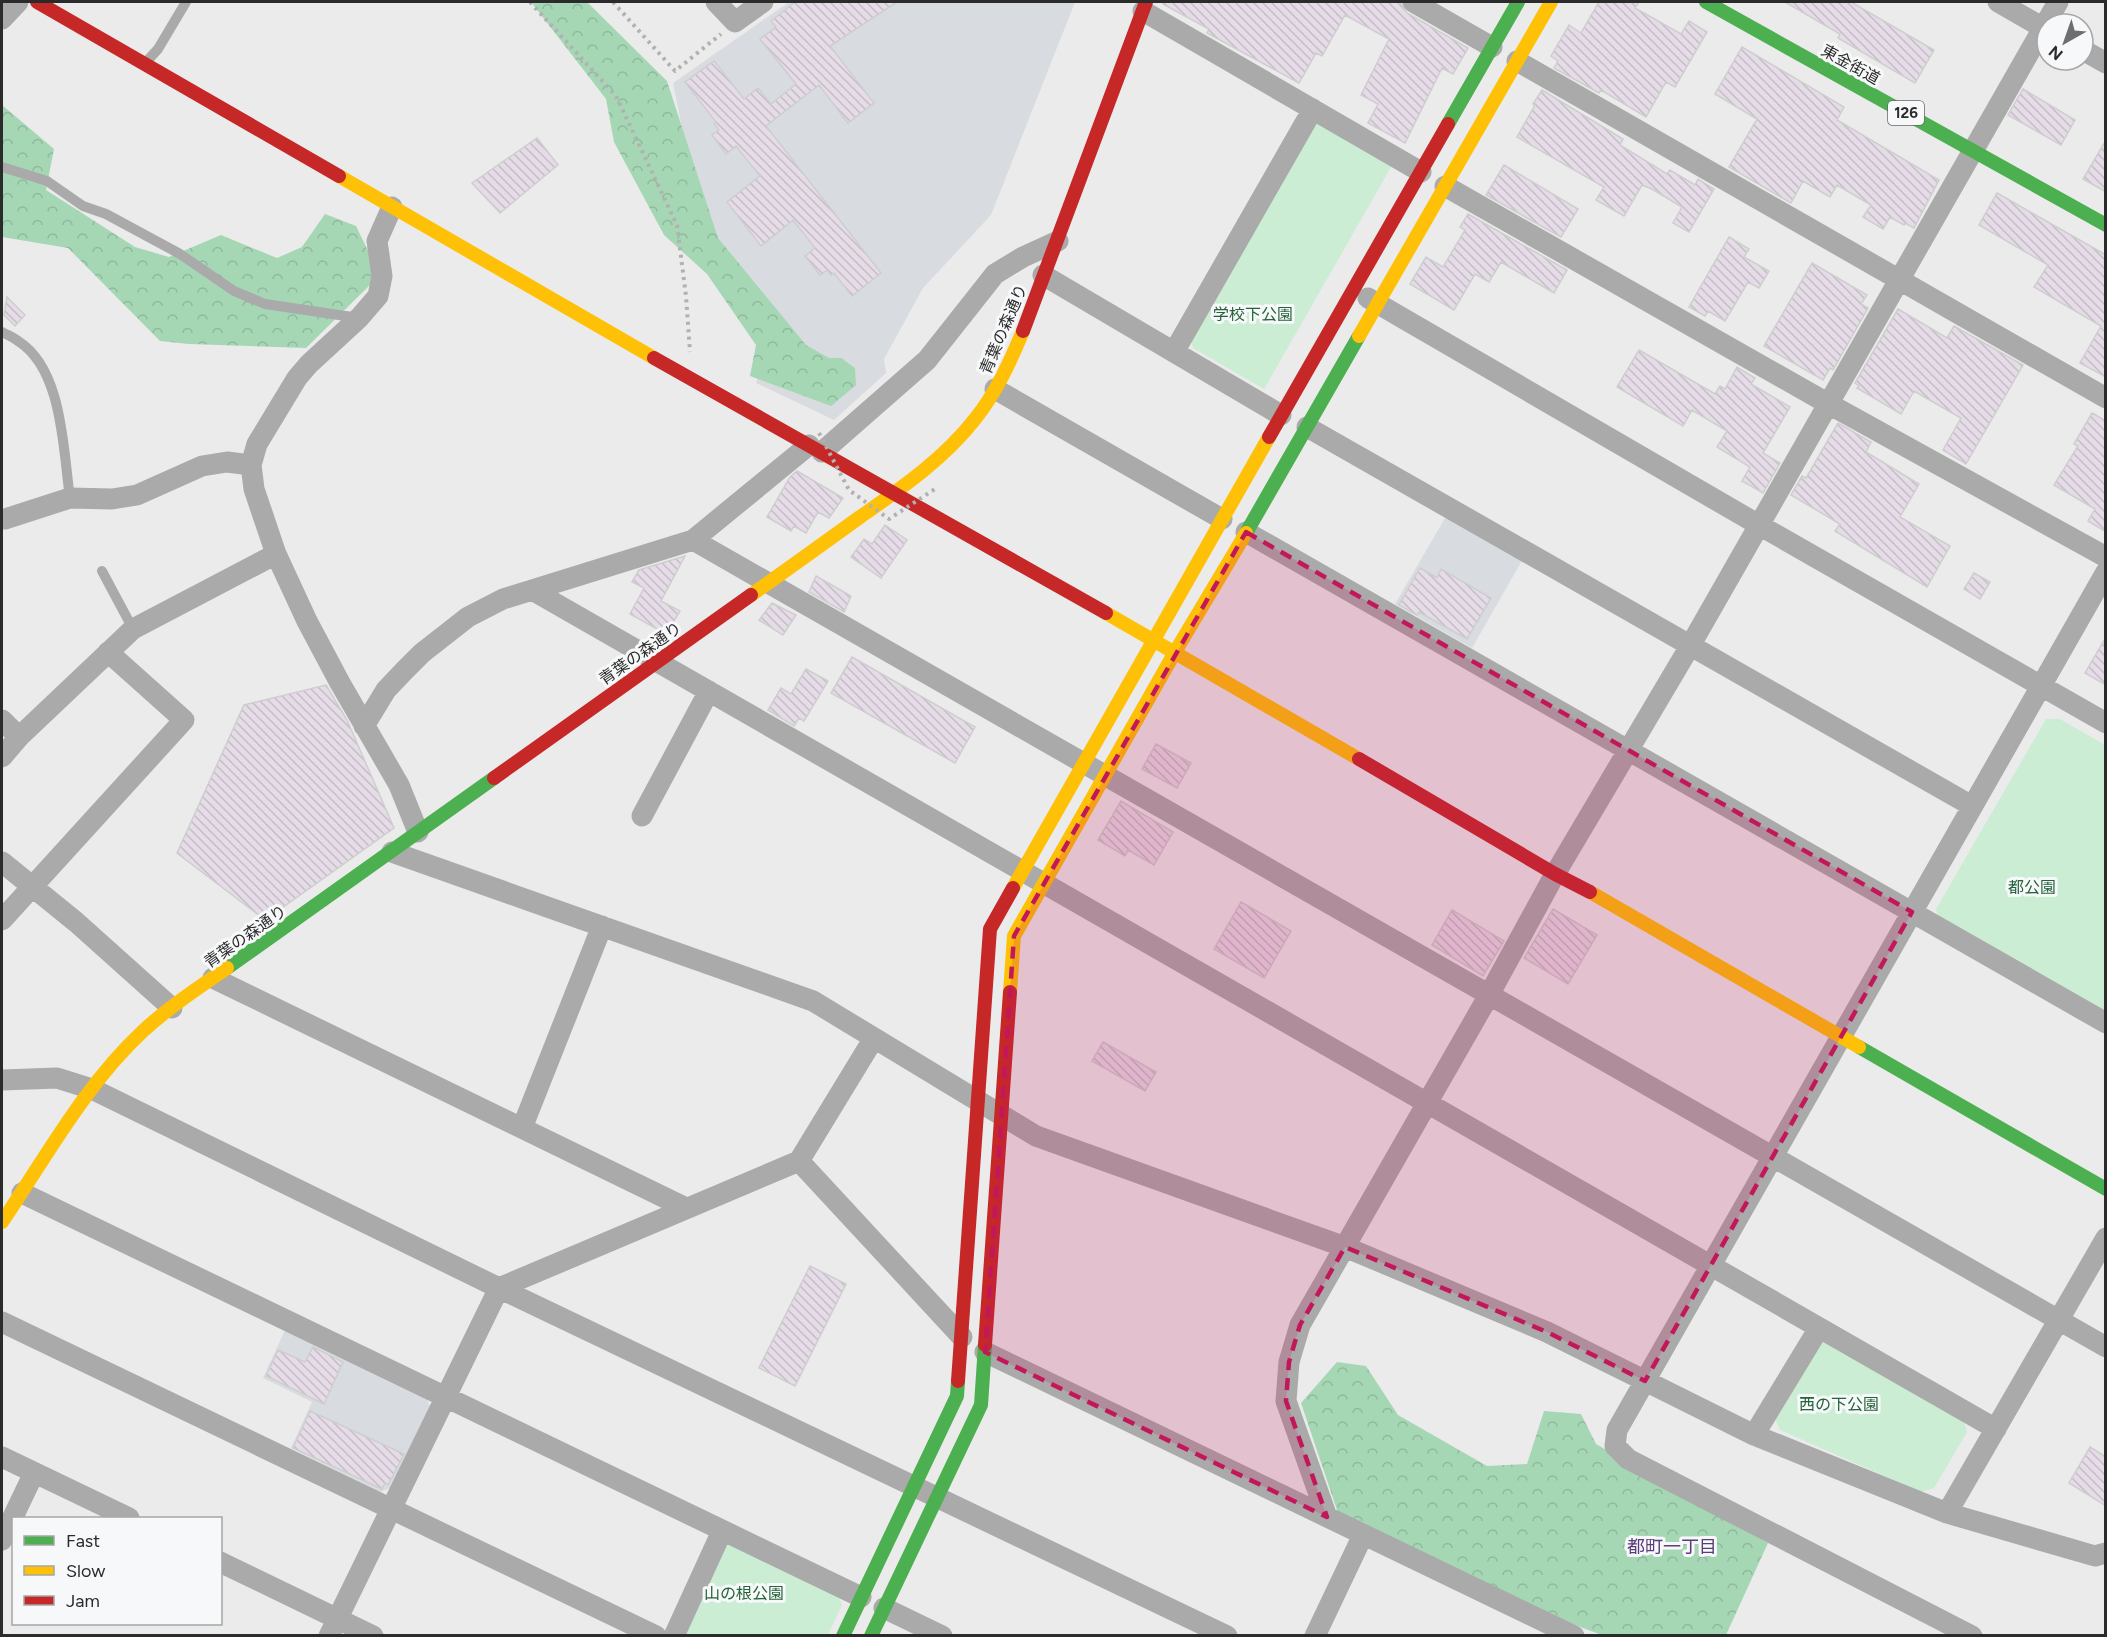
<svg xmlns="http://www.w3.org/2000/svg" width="2107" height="1637" viewBox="0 0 2107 1637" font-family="Figtree,'Noto Sans JP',sans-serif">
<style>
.built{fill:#d8dbdf}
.green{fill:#cbedd3}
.forest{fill:url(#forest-crowns)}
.building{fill:url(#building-back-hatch);stroke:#cecece;stroke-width:1.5}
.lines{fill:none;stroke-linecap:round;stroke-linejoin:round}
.path{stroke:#b1b1b2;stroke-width:4;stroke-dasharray:3 4.5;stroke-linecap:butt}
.lane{stroke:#aaa;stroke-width:10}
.street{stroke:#aaa;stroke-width:21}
.fast{stroke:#4caf50;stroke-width:14}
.slow{stroke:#ffc107;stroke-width:14}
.jam{stroke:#c62828;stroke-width:14}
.path-bridge{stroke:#b1b1b2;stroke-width:4;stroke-dasharray:3 4.5;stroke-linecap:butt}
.marked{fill:#c2185b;fill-opacity:0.2;stroke:#c2185b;stroke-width:4.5;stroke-dasharray:12 8;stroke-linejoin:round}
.labels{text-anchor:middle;stroke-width:6;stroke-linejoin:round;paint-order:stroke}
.shield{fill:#f7f8f9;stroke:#686869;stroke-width:1.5}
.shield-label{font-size:15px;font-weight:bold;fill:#2b2b2b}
.street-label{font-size:16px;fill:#2b2b2b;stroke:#f7f8f9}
.park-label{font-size:16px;fill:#25633a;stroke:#f7f8f9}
.neighbourhood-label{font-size:18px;fill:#583d78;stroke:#f7f8f9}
</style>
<defs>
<pattern id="forest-crowns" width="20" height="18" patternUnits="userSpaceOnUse" patternTransform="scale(1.5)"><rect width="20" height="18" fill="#a6d7b5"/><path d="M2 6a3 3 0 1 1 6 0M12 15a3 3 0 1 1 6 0" fill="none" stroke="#8fb99c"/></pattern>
<pattern id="building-back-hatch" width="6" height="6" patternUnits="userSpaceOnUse" patternTransform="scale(1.5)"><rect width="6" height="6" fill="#e5dce8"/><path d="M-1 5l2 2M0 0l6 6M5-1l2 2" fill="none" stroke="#c5bdc7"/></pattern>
</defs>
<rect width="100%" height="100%" fill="#ebebeb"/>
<path class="built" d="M789,2H1075L991,215L923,288L884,359L886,373L834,420L756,383L776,328L698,207L673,83Z
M1448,513L1524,557L1472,648L1395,604Z
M286,1328L426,1396L431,1409L395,1486L380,1492L291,1448L312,1402L263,1378Z"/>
<path class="green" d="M1325,120L1394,162L1264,389L1193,348L1189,331L1307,126Z
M2046,719H2060L2105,745V1013L1939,919L1936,909Z
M1827,1342L1963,1419L1967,1432L1934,1488L1921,1492L1780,1430L1774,1416L1815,1344Z
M730,1540L836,1591L842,1605L828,1635L681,1636L722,1542Z"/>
<path class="forest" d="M531,2H587L667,81L718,238L806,345L829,358H841L855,368L856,385L831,406L750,376L756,345L707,274L664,235L614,142L606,99Z
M2,105L54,149L46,190L135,247L169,257L221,235L277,258L302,247L325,214L356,226L371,257L372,283L306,348L189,344L160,341L68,248L2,237Z
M1337,1362L1366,1366L1398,1415L1487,1466L1527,1464L1544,1411L1581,1414L1596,1444L1768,1543L1726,1635H1602L1561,1620L1338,1513L1301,1403Z"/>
<path class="building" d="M795,2H897L830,46L874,103L848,123L819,85L766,126L881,273L852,296L834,273L831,275L827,270L820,275L805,256L815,248L793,220L761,246L727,202L760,176L736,146L726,154L712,135L719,130L714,124L716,122L685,82L714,61L744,99L758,88L771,104L796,84L760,39L776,27L771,21Z
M1163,2H1396L1401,4L1407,13L1468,48L1453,74L1442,68L1405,143L1368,123L1378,104L1361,95L1389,39L1345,15L1322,56L1316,53L1299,83L1207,33L1209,29L1163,4Z
M1599,2H1639L1635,8L1681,34L1689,21L1707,32L1675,87L1666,82L1646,117L1601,90L1599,93L1554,68L1558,61L1551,56L1569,25L1581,33Z
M1785,2H1851L1934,50L1915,83L1838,38L1840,34Z
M1742,47L1844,107L1837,120L1939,180L1914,228L1905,223L1904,225L1890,217L1883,229L1863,217L1871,205L1837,185L1830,197L1803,181L1791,203L1729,167L1757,119L1715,94Z
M2023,89L2075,120L2061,145L2008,115Z
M1542,90L1623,139L1620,145L1667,174L1670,170L1695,185L1698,179L1714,189L1689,232L1673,223L1682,207L1652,189L1642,185L1624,216L1596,200L1604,187L1517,137L1535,105L1533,104Z
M537,138L558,165L500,213L472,183Z
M2106,140V192L2083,179Z
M1504,165L1578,209L1561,237L1486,195Z
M1997,193L2106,255V377L2080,363L2101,326L2034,287L2048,265L1979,225Z
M1468,214L1567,270L1554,293L1501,262L1489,282L1475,274L1454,310L1410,284L1426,257L1443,267L1465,230L1460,227Z
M1729,237L1749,249L1744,257L1769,271L1759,288L1748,282L1725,321L1708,311L1705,316L1689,307Z
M1812,263L1867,295L1861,304L1868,308L1833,370L1830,368L1823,380L1764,346Z
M7,297L25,315L15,326L4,315Z
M1898,309L1947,338L1954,326L2023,365L1966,464L1943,450L1961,418L1914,391L1901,414L1857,388L1859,386L1855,383Z
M1639,350L1715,394L1720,386L1725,389L1737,367L1755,378L1751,384L1790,407L1763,453L1780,463L1763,493L1742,481L1750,467L1717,447L1727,431L1692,410L1683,426L1617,387Z
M2092,413L2106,421V532L2088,521L2095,509L2054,485L2078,446L2074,444Z
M1838,423L1871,442L1866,452L1919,484L1900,517L1950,546L1927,587L1835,531L1840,524L1791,495L1802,476L1806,478Z
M797,471L843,498L829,518L818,512L806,533L794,526L791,531L767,517L790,477Z
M885,525L907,540L881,578L851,557L864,539L872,544Z
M685,556L661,601L680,611L666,634L630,614L644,588L632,582L639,570Z
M1420,568L1437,578L1441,569L1491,598L1467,639L1419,612L1417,615L1399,605Z
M1974,573L1990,582L1980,599L1964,589Z
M816,576L851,596L844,612L809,592Z
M772,603L796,615L783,635L759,620Z
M2106,637V685L2085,673Z
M852,657L975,727L955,763L831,693Z
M806,669L828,681L804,721L799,718L794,726L768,710L781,688L791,694Z
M326,685L347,720L394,828L265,920L177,853L244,705Z
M1156,744L1191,763L1177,788L1142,769Z
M1121,801L1173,832L1154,865L1128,850L1125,856L1098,840Z
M1241,902L1291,931L1264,978L1214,949Z
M1553,909L1597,935L1568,984L1524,958Z
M1452,910L1504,941L1483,976L1432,945Z
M1103,1042L1156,1072L1145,1091L1092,1061Z
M810,1266L846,1284L795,1386L759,1368Z
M313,1347L343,1362L324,1404L266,1376L278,1350L305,1362Z
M310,1411L404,1454L388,1485L385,1483L382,1489L293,1448Z
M2090,1447L2106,1457V1506L2069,1483Z"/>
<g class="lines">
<path class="path" d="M530,2L616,96L677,225L686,296L690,352
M613,2L675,71L721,34"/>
<path class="lane" d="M147,61L158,49L186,2
M2,167L47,181L83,206L106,214L180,254L234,291L265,304L359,318
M2,332C7,335 13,337 18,341C63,369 63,450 70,498
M102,571L133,629"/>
<path class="street" d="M716,2L735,22L763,2
M1413,2L1492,47
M1998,2L2047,30
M1143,11L1421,172
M2,19L18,2
M2083,50L2106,63
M1517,61L2106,398
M1445,186L1827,403L2106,557
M392,207L377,241L382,276L378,296L359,318L309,364L297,378L257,444L251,465L254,489L276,554L307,621L340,683L399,785L418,832
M1043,275L1281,415
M1368,298L1759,525L2106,723
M1174,352L1313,109
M995,389L1222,519
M1307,427L1972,806
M822,452L927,360L995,274L1023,257L1058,241
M5,519L70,498L112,499L137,495L202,466L227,462L251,465
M1246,532L2106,1023
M693,540L2106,1347
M532,590L1996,1429
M2,720L19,737
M364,726L386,690L404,671L422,653L468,617L503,599L693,540L809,445
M2,757L19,737L133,629L276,554
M642,816L709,691
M392,852L813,1001L1036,1136L1345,1247L1547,1332L1754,1435L1947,1513L2095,1556L2106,1553
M2,862L76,922L172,1008
M2,920L184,720L108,652
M213,978L686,1208
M2,1080L57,1078L92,1089L499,1288L1227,1636
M522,1128L602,926
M799,1161L962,1337
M22,1193L861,1597
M2,1322L656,1636
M985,1352L1574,1636
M1754,1435L1819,1328
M2,1457L129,1518
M1947,1513L2106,1238
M1327,1517L1286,1401L1289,1362L1300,1325L1489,995L1555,874L1690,646L2058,2
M2,1540L34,1473
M220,1562L373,1636
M884,1608L942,1636
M329,1636L499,1288L799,1161L874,1038
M674,1636L722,1531
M1315,1636L1363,1535
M1972,1636L1628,1459L1615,1446L1617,1430L2106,572"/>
<path class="fast" d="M1706,2L2106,225
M1448,124L1518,2
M1246,533L1359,336
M227,968L494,778
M1859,1047L2106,1189
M843,1636L957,1396L958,1381
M871,1636L981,1405L985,1345"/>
<path class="slow" d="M339,176L654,358
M1359,336L1551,2
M751,595C788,569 824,543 860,517C900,489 944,459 975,419C996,393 1010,362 1023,331
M1106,613L1359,759
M1013,888L1269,437
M1590,892L1859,1047
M1010,992L1014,936L1175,652L1246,533
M2,1222C46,1157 85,1085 143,1031C168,1008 198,988 227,968"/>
<path class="jam" d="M37,2L339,176
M1023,331L1146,2
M654,358L1106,613
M1269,437L1448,124
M1359,759L1555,874L1590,892
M494,778L751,595
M985,1345L1010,992
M958,1381L990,929L1013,888"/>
<path class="path-bridge" d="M819,433L849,490L889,519L938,487"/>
</g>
<path class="marked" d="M1246,532L1912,912L1645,1381L1547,1332L1345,1247L1300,1325L1289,1362L1286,1401L1327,1517L985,1352L1014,936Z"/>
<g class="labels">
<rect class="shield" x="1888" y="101" width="36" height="24" rx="4.5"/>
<g class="shield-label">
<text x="1906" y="118">126</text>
</g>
<g class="street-label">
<text transform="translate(1851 64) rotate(29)" y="6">東金街道</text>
<text transform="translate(1003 329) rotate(-67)" y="6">青葉の森通り</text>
<text transform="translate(640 653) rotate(-35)" y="6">青葉の森通り</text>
<text transform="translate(245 936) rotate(-35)" y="6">青葉の森通り</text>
</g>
<g class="park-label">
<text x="1253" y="320">学校下公園</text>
<text x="2032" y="893">都公園</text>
<text x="1839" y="1410">西の下公園</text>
<text x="744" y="1599">山の根公園</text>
</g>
<g class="neighbourhood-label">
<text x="1672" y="1553">都町一丁目</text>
</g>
</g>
<rect width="2107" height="1637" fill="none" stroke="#2b2b2b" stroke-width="6"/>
<rect x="12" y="1517" width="210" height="108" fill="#f7f8f9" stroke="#a5a6a7" stroke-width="1.5"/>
<rect x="24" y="1536" width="30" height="9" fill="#4caf50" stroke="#a5a6a7" stroke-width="1.5"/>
<text x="66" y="1547" font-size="18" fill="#2b2b2b">Fast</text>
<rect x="24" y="1566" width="30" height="9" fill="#ffc107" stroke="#a5a6a7" stroke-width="1.5"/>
<text x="66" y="1577" font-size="18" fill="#2b2b2b">Slow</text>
<rect x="24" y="1596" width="30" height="9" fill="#c62828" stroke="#a5a6a7" stroke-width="1.5"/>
<text x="66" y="1607" font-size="18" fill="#2b2b2b">Jam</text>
<g transform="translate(2065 42) rotate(220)"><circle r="28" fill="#f7f8f9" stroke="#a5a6a7" stroke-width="1.5"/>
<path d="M0-4.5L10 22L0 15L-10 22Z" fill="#6e6e6e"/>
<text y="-9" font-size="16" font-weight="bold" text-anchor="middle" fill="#2b2b2b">N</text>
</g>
</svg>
